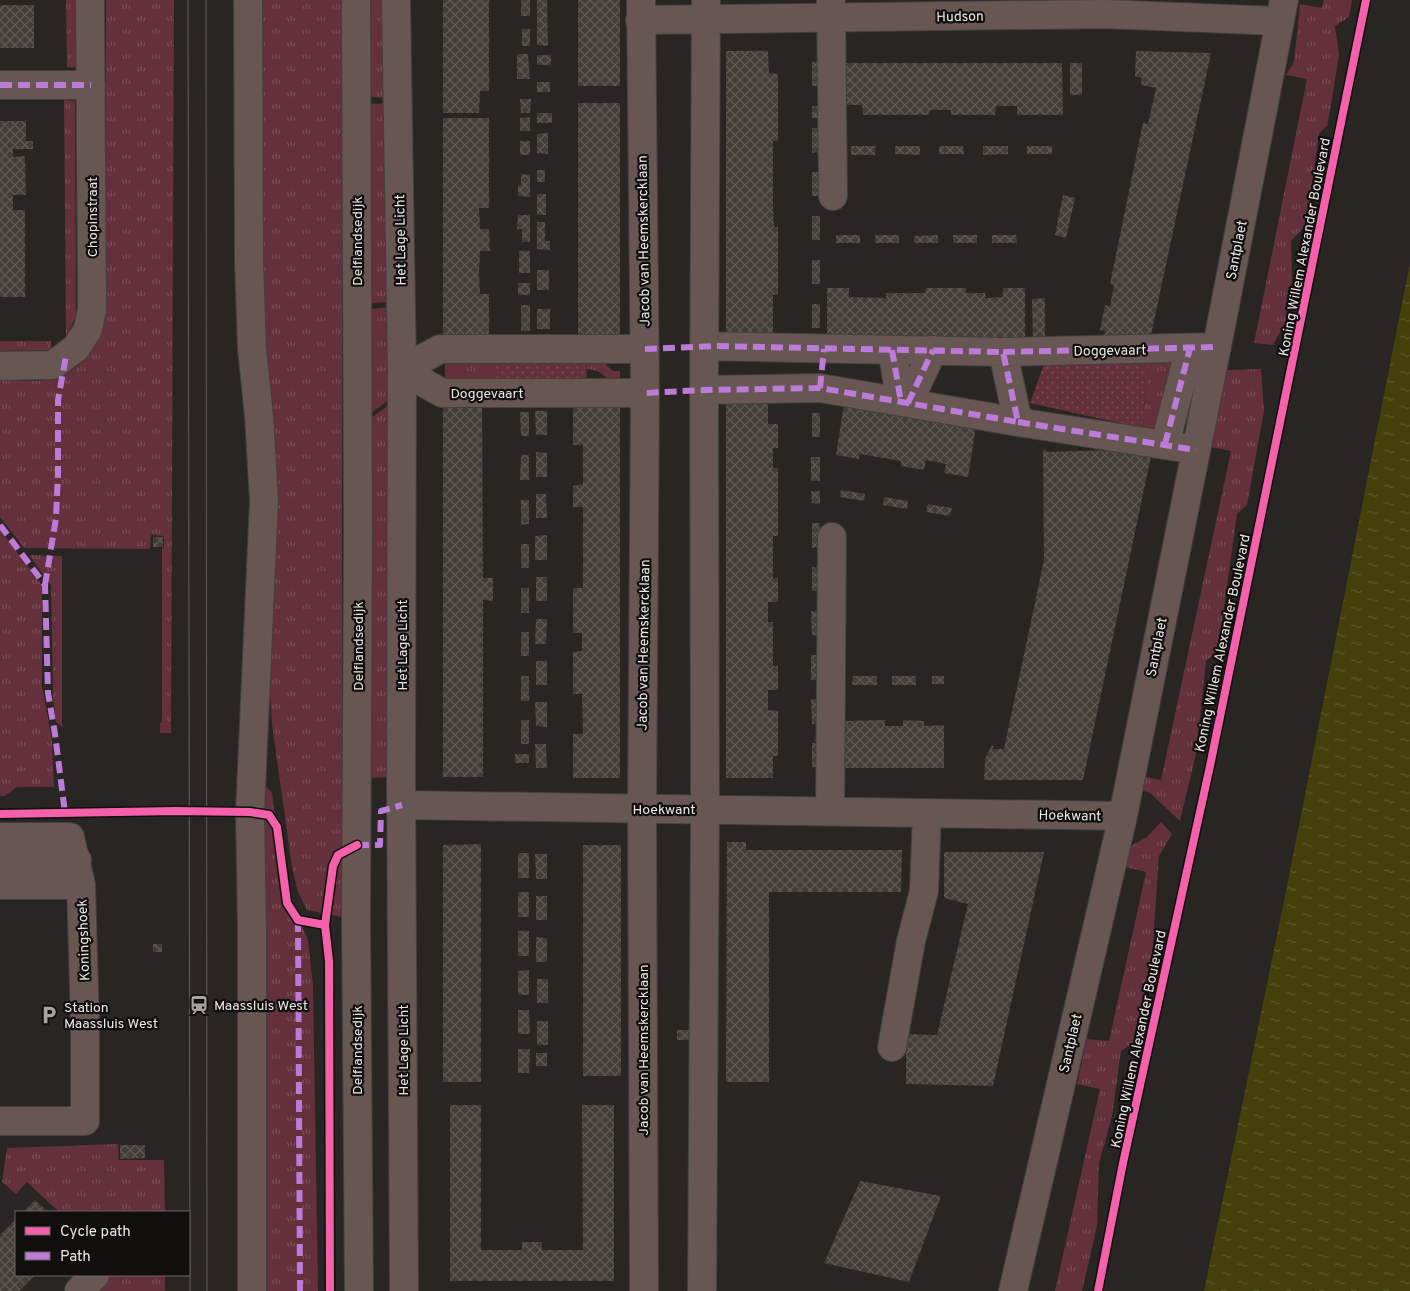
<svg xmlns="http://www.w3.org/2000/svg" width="1410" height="1291" viewBox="0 0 1410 1291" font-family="Overpass,sans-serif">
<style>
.grass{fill:url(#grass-tufts)}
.park{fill:url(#park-dots)}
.water{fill:url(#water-ripples)}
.building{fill:url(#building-cross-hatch)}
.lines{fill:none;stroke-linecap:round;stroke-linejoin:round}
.minor-casing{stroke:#42403f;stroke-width:30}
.minor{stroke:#675652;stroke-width:28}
.tram{stroke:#675d5b;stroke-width:1}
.quiet{stroke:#bd7bd9;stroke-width:6;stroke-dasharray:12 6;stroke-linecap:butt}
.cycleway-casing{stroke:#110f0d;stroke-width:11}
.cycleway{stroke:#f560ab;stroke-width:8}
.labels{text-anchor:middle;stroke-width:4.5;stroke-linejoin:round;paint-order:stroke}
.street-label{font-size:14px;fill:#eae7e5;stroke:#110f0d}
.poi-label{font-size:14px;fill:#eae7e5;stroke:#110f0d;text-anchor:start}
</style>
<defs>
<pattern id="grass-tufts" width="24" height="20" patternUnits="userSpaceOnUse" patternTransform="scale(1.25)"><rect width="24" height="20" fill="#64303b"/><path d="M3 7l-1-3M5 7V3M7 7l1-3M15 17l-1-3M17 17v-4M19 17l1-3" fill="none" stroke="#7a4e57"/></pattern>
<pattern id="park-dots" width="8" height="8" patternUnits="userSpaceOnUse" patternTransform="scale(1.25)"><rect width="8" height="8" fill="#64303b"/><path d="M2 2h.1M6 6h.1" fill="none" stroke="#7a4e57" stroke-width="1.8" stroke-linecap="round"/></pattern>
<pattern id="water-ripples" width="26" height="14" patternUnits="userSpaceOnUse" patternTransform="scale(1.25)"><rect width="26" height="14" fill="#453f0a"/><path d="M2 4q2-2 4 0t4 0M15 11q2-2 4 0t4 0" fill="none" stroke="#605b2e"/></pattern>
<pattern id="building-cross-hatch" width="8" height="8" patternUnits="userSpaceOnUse" patternTransform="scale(1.25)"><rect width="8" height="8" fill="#423d37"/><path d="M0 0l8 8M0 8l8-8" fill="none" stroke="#5d5954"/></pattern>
</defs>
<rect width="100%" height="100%" fill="#282523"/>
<path class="grass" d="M66,0H76L78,68L67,67Z
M106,0H174L171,733H160V723H162V548H164V536L151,535L150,549L24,548L0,517V380C16,380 35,383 50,379C82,372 99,346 105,316Z
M255,0H342V917L307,910L298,892L292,867L272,724L269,681L267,432Z
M370,0H389V98L371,97Z
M1324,0H1352L1349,17L1335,26L1339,55L1331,105L1327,126L1319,133L1308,214L1303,228L1291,241L1292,282L1285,323L1273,345L1254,343L1307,79L1286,75L1294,62L1300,4L1322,8Z
M64,100L75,101L76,317L66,337Z
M389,103V302L370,303V104Z
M390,307V399L370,414L369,309Z
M0,341H51V350L0,351Z
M1182,353L1158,433L1142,428L1149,354Z
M445,356H493V386H445Z
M586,356L602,361L613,371H620V386L609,385C606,374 598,370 587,369Z
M1261,369L1264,411L1247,505L1237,514L1218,651L1206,661L1196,754L1180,821L1150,793L1138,789L1142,776L1161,780L1231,451L1211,447L1227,370Z
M390,404V777L369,778L371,418Z
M0,530L42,585V686L52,740L54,787H17L5,796H0Z
M29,555L62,556V727L56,722L53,699L51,585Z
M260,779L272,793L283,882L308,940L313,986L318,1291H258Z
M1161,822L1172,834L1159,856L1152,956L1134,1042L1121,1051L1112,1116L1099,1163L1097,1226L1082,1291H1055L1100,1089L1077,1084L1087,1039L1109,1041L1146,872L1122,866L1125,849L1147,837Z
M118,1144L119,1160H164L165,1212H59L27,1182L16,1194L2,1182L7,1148Z
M110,1275H165V1291H93Z"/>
<path class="park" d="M1048,353L1149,354L1142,428L1030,403Z
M493,356H586L587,386H493Z"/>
<path class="water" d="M1410,263V1291H1204L1285,896Z"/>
<path class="building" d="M443,0H489V91H480L479,113H443Z
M521,0H530V16H521Z
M537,0H547L548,46L537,45Z
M578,0H620V86H578Z
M0,5H34V48H0Z
M522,29H530V46H522Z
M726,51H768L769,73L778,74V141H773V206L774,227H778V294L773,295V339H726Z
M1136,51L1211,53L1150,340H1103L1105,331L1100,330L1105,305L1110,306L1114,285L1110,284L1138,147L1143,123L1148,124L1156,88L1141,85L1142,78L1135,76Z
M517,54H528L530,79H517Z
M537,55H551V65H537Z
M812,62H820V86H812Z
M840,63H1062L1063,115H1017V106H996L995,115H951V110H930L929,115H863L862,105H840Z
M1070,63H1082V95H1070Z
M537,82H550V92H537Z
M520,99H531L530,113H521Z
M578,103H620V340H578Z
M812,106H820V118H812Z
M537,113H552V123H537Z
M530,117V131H520V118Z
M443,118H489V208H479L480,229H489L490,251H480L479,273L480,294H489V340H443Z
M0,121H26V141H33V149H13V157L25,156L26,195H13V210H25V297H0Z
M812,128H820V152L812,153Z
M548,133V154L537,153V134Z
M520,141H530V155H520Z
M851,146H876L875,155H851Z
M895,146H920V155L895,154Z
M939,146H963L964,154H939Z
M983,146H1008V154L983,155Z
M1027,146H1052V154H1027Z
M537,170H545V182H537Z
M812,172H820V196H812Z
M521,174L530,175V197L518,196V185H521Z
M537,194H546V215H537Z
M1063,195L1075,198L1066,238L1055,235Z
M518,215H530V242H522V229H517Z
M812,216H820V240H812Z
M537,222H545V241H550V250L537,249Z
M836,235H860V243H836Z
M875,235H899V243H875Z
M938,235V243H914V236Z
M953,235H977V243H953Z
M992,235H1016L1017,243H992Z
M519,251H530V273H519Z
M812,260H820V284H812Z
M537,270H549V290H537Z
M518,283H530V295H518Z
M827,288H849V297L886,298V293H925L926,288H966V293H985L986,298L1003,297V288H1025V340H827Z
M1045,298V339H1033L1032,299Z
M812,304H820V328H812Z
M521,305H530V331H521Z
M537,309H550V329H537Z
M482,401L483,578H493V601L483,600V777H443V402Z
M573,401H620V778H573V734H583L582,694H573V652L582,651V633H573V588H583V507H573V486L583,484V445H573Z
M726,402H768V424H778V448H773V468H778V536H773V578H778V602H768V622H773V666H778V690H768V710L778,711V756H773V778H726Z
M844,404L976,426L968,477L944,473L946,464L926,460L924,470L901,466V461L860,454L859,459L836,455Z
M535,411H547V435H536Z
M520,412H529V436H521Z
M812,413H820V437H812Z
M1043,450H1046V452L1117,450L1151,456L1083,780H984L985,759L992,745L994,746L992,749H1004L1044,560Z
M536,452L547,453V477H536Z
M521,455H529V480H520Z
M811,457H820V481H811Z
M841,490L865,494L864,501L840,497Z
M811,491H820V504L812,503Z
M536,494H546L547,518H536Z
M884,497L908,501L907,509L883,505Z
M521,500H529V524L521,525Z
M928,504L952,508L950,516L926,512Z
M812,523H820V547L812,548Z
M547,535V560H535V536Z
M153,537H163V547H153Z
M521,544H529V568H521Z
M812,567H820V591H812Z
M536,577H547V601H536Z
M521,588H529V613H521Z
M811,611H820V636L812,635Z
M536,619H547L546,644H535Z
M521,632H529V656H521Z
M811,655H820V680H811Z
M536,661H547V685H536Z
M521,676H529V701H521Z
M853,676H877V685H852Z
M892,676H916V685H892Z
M932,676H944V684H932Z
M811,699H820V723L812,724Z
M535,702H547V727L536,726Z
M521,720H529V744H521Z
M885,720V726H903V720L924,721V726L944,725V768H844V721Z
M812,743H820V768L812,767Z
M535,744H546L547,768H536Z
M515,754H529V763H515Z
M727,842H746V850H902L901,892H769V1082H726Z
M481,844V1082H443V845Z
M583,845H621V1076H583Z
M944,852H1044L993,1086L906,1084V1034L937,1035L968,904L944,898Z
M518,853H529V878H518Z
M535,854H547V879H536Z
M518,892H529V917H518Z
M536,896H547V920H536Z
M518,931H529V956H518Z
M536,937L547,938V962H536Z
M153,944H162V952H153Z
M529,970V995H518V971Z
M537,979H548V1003H537Z
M518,1010H529L530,1034H518Z
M537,1021H548V1045H537Z
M677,1030H692L693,1040H677Z
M518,1049H530L529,1073H518Z
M536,1053H547V1066H536Z
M450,1105H481V1250H522V1242H542V1250H583L582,1105H614V1281H450Z
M120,1145H145V1158L120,1159Z
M860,1181L941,1196L909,1282L824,1263Z
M35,1200L48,1212H23Z
M16,1219V1275H35L19,1291H0V1235Z"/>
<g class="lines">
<g class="minor-casing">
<path id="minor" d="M248,0L249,262L252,349L259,416L264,501L250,812L252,931V1291
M356,0L358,535L356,918L359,1291
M396,0L402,370L401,781L404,1291
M641,0L645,393L642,809L644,1291
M831,0L833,196
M640,20L1105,14L1279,21
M0,85H91
M645,349H440L402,370L442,393H645
M892,350L901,402
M1003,352L1217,347
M0,366L53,365L76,348L88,329L92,309L90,0
M704,390L820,388L1018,422L1003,352L704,346
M908,403L933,350
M1018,422L1196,450
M1165,444L1190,348
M402,805L1123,816
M830,811L832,537
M0,837H70L81,885L85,1022V1121H0
M0,860H77
M0,885H81
M892,1047L911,941L924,891L927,813
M79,1291L95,1275
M702,1291L705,809L704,390L706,0
M1013,1291L1123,816L1220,331L1284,0"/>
</g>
<use href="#minor" class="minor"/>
<path class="tram" d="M188,0L190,1291
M206,0L207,1291"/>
<path class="quiet" d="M0,85H91
M645,349L717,346L1003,352L1018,422L820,388L704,390L645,393
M892,350L901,402
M1003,352L1217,347
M820,388L824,349
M908,403L933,350
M1018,422L1196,450
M1165,444L1190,348
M0,525L45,585L48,693L55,734L65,813
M45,585L56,518L58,473V400L66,356
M357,845H380L381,811L402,805
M298,920L300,1291"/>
<g class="cycleway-casing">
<path id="cycleway" d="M0,814L175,811L250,812L269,815L277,827L287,903L298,920L325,925L329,961L330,1291
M325,925L333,866L338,855L357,845
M1098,1291L1123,1163L1210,766L1366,0"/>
</g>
<use href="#cycleway" class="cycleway"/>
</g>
<defs>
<g id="station-bare" transform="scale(1.5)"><path d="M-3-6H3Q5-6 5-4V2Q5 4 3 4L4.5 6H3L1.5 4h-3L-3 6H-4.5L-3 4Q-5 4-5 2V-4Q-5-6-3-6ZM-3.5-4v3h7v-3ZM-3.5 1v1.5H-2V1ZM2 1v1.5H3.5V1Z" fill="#a6a3a1" stroke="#110f0d" stroke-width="2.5" paint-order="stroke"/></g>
<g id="parking-bare" transform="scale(1.5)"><path d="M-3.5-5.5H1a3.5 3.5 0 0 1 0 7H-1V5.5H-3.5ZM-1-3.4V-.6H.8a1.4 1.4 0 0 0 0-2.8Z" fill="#a6a3a1" stroke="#110f0d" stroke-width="2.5" paint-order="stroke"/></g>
</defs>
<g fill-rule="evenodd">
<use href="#station-bare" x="199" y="1005"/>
<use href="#parking-bare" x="49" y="1015"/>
</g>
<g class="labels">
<g class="street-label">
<text transform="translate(960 16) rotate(-1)" y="5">Hudson</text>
<text transform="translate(92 217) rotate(-90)" y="5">Chopinstraat</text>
<text transform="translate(400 240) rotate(-91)" y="5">Het Lage Licht</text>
<text transform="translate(357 241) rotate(-90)" y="5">Delflandsedijk</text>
<text transform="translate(643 241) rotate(-91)" y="5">Jacob van Heemskercklaan</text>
<text transform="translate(1304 247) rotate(-79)" y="5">Koning Willem Alexander Boulevard</text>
<text transform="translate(1236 250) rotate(-79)" y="5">Santplaet</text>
<text transform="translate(1110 350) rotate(-1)" y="5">Doggevaart</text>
<text x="487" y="398">Doggevaart</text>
<text transform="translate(1222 643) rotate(-78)" y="5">Koning Willem Alexander Boulevard</text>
<text transform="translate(402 645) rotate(-90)" y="5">Het Lage Licht</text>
<text transform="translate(643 645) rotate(-89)" y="5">Jacob van Heemskercklaan</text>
<text transform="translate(358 646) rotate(-90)" y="5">Delflandsedijk</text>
<text transform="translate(1156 647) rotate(-79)" y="5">Santplaet</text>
<text x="664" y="814">Hoekwant</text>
<text transform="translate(1070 815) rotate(1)" y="5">Hoekwant</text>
<text transform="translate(83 940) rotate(-92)" y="5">Koningshoek</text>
<text transform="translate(1138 1039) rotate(-78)" y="5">Koning Willem Alexander Boulevard</text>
<text transform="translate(1070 1043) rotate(-77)" y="5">Santplaet</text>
<text transform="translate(357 1050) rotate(-90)" y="5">Delflandsedijk</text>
<text transform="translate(403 1050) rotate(-90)" y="5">Het Lage Licht</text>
<text transform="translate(643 1050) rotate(-90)" y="5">Jacob van Heemskercklaan</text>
</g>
<g class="poi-label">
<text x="214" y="1010">Maassluis West</text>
<text x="64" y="1012">Station<tspan x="64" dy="16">Maassluis West</tspan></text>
</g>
</g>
<rect x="15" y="1211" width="175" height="65" fill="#110f0d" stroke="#686563"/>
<rect x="25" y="1227" width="25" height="8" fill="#f560ab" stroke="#686563"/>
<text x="60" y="1236" font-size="15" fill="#eae7e5">Cycle path</text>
<rect x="25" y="1252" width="25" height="8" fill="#bd7bd9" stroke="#686563"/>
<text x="60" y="1261" font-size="15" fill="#eae7e5">Path</text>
</svg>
